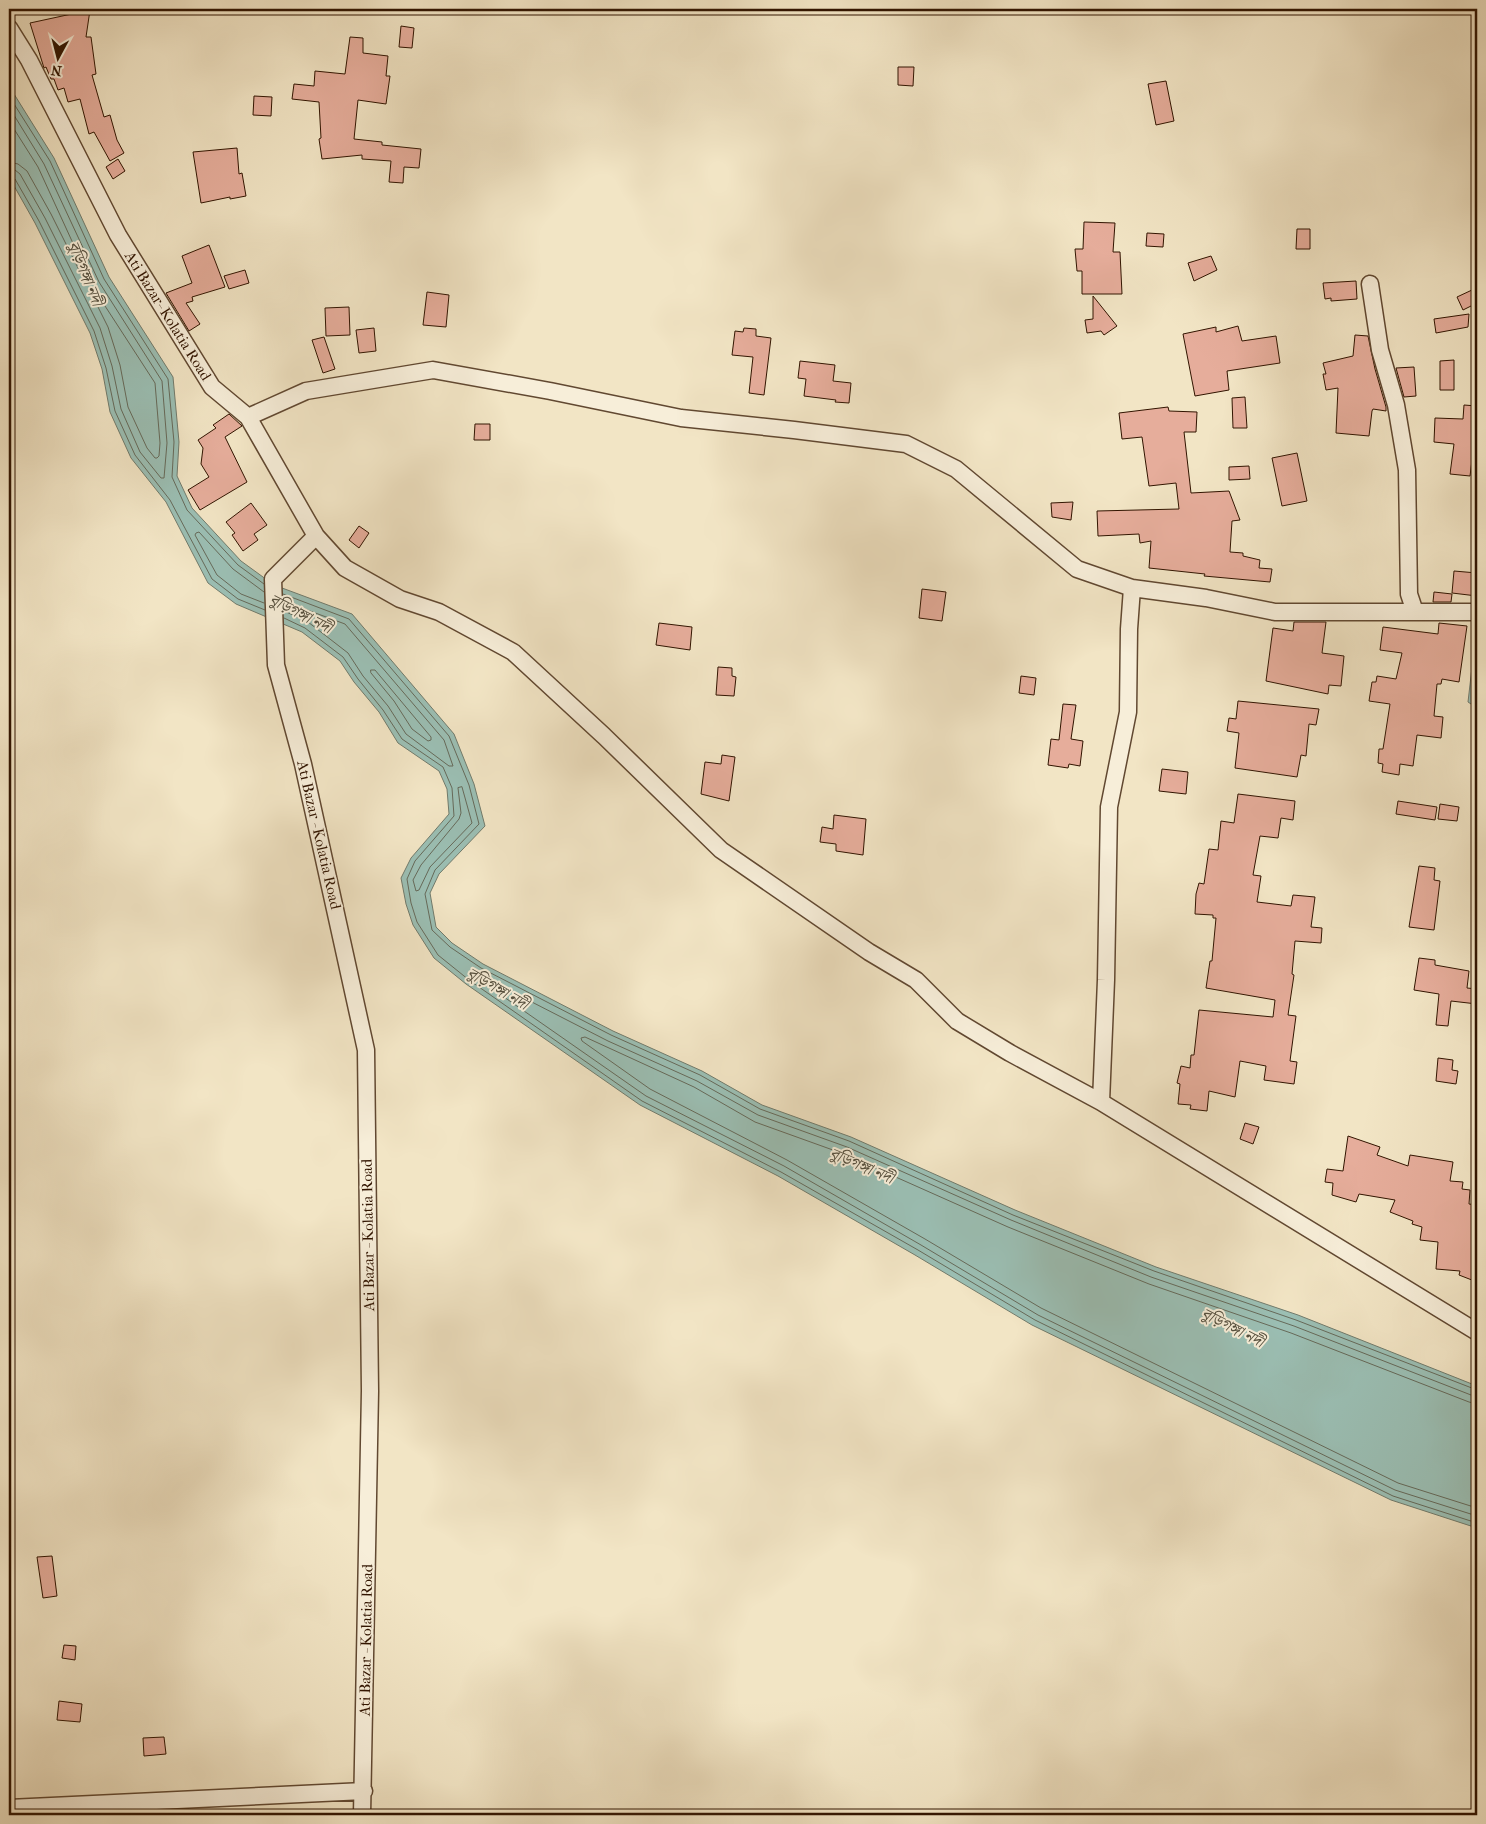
<svg xmlns="http://www.w3.org/2000/svg" width="1486" height="1824" viewBox="0 0 1486 1824" font-family="'IM FELL French Canon','Noto Serif Bengali',serif">
<style>
.water{fill:#9bbfb4;stroke:#717b6c}
.lines{fill:none;stroke-linecap:round;stroke-linejoin:round}
.shore{stroke:#666a5a;stroke-width:1}
.building{fill:#e6ad9b;stroke:#311400}
.minor-casing{stroke:#614831;stroke-width:19}
.minor{stroke:#f7eed9;stroke-width:16}
.labels{text-anchor:middle;stroke-width:4;stroke-linejoin:round;paint-order:stroke}
.street-label{font-size:15px;fill:#311400;stroke:#f7eed9}
.water-label{font-size:16px;font-style:italic;fill:#56503f;stroke:#f7eed9}
</style>
<rect width="100%" height="100%" fill="#f2e5c5"/>
<filter id="stains"><feTurbulence type="fractalNoise" baseFrequency=".004" numOctaves="4"/><feColorMatrix values="0 0 0 0 .2 0 0 0 0 .09 0 0 0 0 .02 0 0 0 .5 -.17"/></filter>
<radialGradient id="worn" r=".72"><stop offset=".6" stop-color="#630" stop-opacity="0"/><stop offset="1" stop-color="#630" stop-opacity=".3"/></radialGradient>
<path class="water" d="M9,86L54,158L109,277L173,377L179,442L177,476L192,508L241,561L274,585L352,614L454,734L474,784L485,826L439,874L430,893L436,927L452,943L483,964L613,1031L702,1071L762,1105L851,1137L1015,1210L1156,1267L1298,1315L1477,1386V1528L1391,1500L1032,1325L915,1255L778,1176L640,1105L466,984L434,958L413,925L406,904L401,878L411,858L449,814L447,789L439,771L398,743L379,712L354,682L340,661L302,632L236,604L208,583L166,502L131,458L110,412L102,369L90,333L35,223L9,177Z
M1477,639V708L1468,702L1474,650Z"/>
<g class="lines">
<path class="shore" d="M9,96L50,161L104,279L168,379L174,442L172,477L187,510L238,565L264,584
M9,107L44,164L99,282L162,381L167,443L164,478H161L140,452L121,409L112,366L100,328L45,218L20,174L15,170L9,169
M9,121L38,167L88,276L87,279L83,278L51,214L27,171L18,164L9,162
M9,176L15,179L39,221L94,331L106,368L115,411L135,455L170,500L212,579L238,599L265,610
M91,288L94,289L155,383L160,443L159,456L157,458H155L147,448L128,407L120,365L108,327L90,291Z
M264,592L233,569L199,532L196,533L195,535L217,575L241,594L264,603
M283,594L349,619L449,736L469,785L479,824L435,870L425,894L432,930L450,947L481,968L611,1035L700,1075L760,1109L849,1141L1013,1215L1154,1271L1296,1320L1477,1390
M283,601L345,624L444,740L453,766H449L406,734L388,706L363,676L348,653L308,622L284,611
M284,618L305,628L343,657L358,679L383,710L402,739L443,767L452,788L454,816L415,861L407,879L411,903L417,922L438,955L469,980L642,1101L781,1172L918,1250L1035,1320L1393,1496L1477,1523
M371,670H375L431,737V740L428,741L412,729L394,701L371,673Z
M462,787L472,823L430,867L419,890L416,891L413,880L421,865L459,819L461,813L458,788Z
M1477,1396L1471,1395L1294,1326L1151,1277L1011,1220L847,1147L758,1115L697,1081L608,1041L483,977L480,978L481,981L646,1096L784,1166L921,1245L1038,1315L1395,1490L1477,1516
M1477,1404L1469,1402L1291,1333L1149,1284L1008,1227L844,1154L755,1122L694,1087L585,1037L581,1038L582,1041L650,1089L787,1160L925,1239L1041,1308L1398,1483L1477,1508"/>
</g>
<path class="building" d="M90,10L86,37H91L96,74L92,75L104,117L110,115L117,140L124,153L110,161L94,132L89,134L80,99L68,102L64,88L58,90L54,79H51L46,67L44,68L30,23Z
M401,26L414,28L412,48L399,47Z
M350,37L363,38V53L388,56L386,76H390L386,104L358,100L354,139L382,142V145L421,149L419,168L404,167L403,183L389,182L391,161L362,159V155L322,159L319,139L321,138L319,102L292,99L294,84L314,86L315,71L345,74Z
M898,67H914L913,86L898,85Z
M1166,81L1174,121L1156,125L1148,84Z
M254,96L272,97L271,116L253,115Z
M237,148L239,174L242,173L246,196L230,199V197L201,203L193,152Z
M118,159L125,171L113,179L106,167Z
M1084,222L1115,223L1113,252H1120L1122,294H1082V271H1077L1075,249H1083Z
M1297,229H1310V249H1296Z
M1147,233L1164,234L1163,247L1146,246Z
M209,245L225,287L192,297L193,301L186,303L200,324L189,331L166,293L192,283L182,256Z
M1211,256L1217,270L1194,281L1188,263Z
M245,270L249,283L229,289L224,276Z
M1356,281L1357,299L1331,301V298L1325,299L1323,283Z
M1472,290L1477,303L1463,310L1457,297Z
M427,292L449,295L446,327L423,325Z
M1093,296L1117,326L1104,335L1101,331L1087,333L1085,320L1093,319Z
M349,307L350,335L326,336L325,308Z
M1469,314L1468,327L1436,333L1434,319Z
M1238,326L1242,341L1276,336L1280,363L1227,371L1229,390L1195,396L1183,334L1216,327V332Z
M374,328L376,351L359,353L356,330Z
M744,328L756,329V336L771,338L764,395L749,393L753,357L732,355L735,331L743,332Z
M1355,335L1368,336L1375,369L1386,407V411L1373,409L1372,411L1369,436L1336,433L1338,388L1326,390L1323,374H1326L1323,363L1353,356Z
M324,337L335,369L323,373L312,340Z
M1454,360V390H1440V361Z
M800,361L835,365L833,381L851,383L849,403L835,402L836,400L804,396L806,379L798,378Z
M1414,367L1416,396L1404,397L1396,368Z
M1245,397L1247,428H1233L1232,398Z
M1464,405L1477,406V456H1474V460H1472L1470,476L1450,474L1454,444L1434,442L1435,418L1463,419Z
M1168,407L1169,411L1197,412L1196,432H1184L1191,493L1229,491L1240,520L1232,521L1230,552L1243,553V556L1260,560L1259,568L1272,569L1270,582L1204,576L1205,574L1149,568L1151,541L1140,543L1139,534L1098,536L1097,511L1179,509L1176,483L1149,486L1142,437L1122,439L1119,413Z
M229,414L242,426L225,437L247,482L200,510L188,490L209,477L201,464L203,448L198,440L216,428L213,425Z
M475,424H490V440H474Z
M1297,453L1307,501L1282,506L1272,458Z
M1249,466L1250,479L1229,480V467Z
M1073,502L1071,520L1052,517L1051,503Z
M251,503L267,525L254,534L258,540L243,551L232,535L235,533L226,522Z
M359,526L369,533L359,548L349,540Z
M1454,571L1477,573V596L1452,593Z
M922,589L946,592L942,621L919,618Z
M1434,592L1452,594L1451,602H1433Z
M1294,622H1326L1322,653L1344,656L1341,686L1329,685L1328,694L1266,681L1273,628L1293,631Z
M659,623L692,627L690,650L656,645Z
M1439,623L1467,626L1459,682L1442,679L1441,684H1437L1434,716L1443,717L1441,738L1417,735L1413,766L1400,764L1399,775L1382,772L1383,764L1378,763L1379,749H1383L1390,704L1369,701L1372,682H1376L1377,676L1396,679L1402,653L1380,650L1383,627L1438,634Z
M718,667L732,668V676L736,677L734,696L716,695Z
M1021,676L1036,678L1034,695L1019,693Z
M1238,701L1319,709L1316,725L1309,724L1306,756L1301,755L1297,777L1235,768L1239,733L1227,731L1229,718L1236,719Z
M1063,704L1076,705L1071,739L1083,741L1080,766L1069,764L1068,768L1048,765L1051,739L1059,740Z
M722,755L735,757L729,801L701,794L705,762L721,764Z
M1162,769L1188,772L1186,794L1159,791Z
M1238,794L1295,801L1293,820L1281,818L1278,838L1260,836L1253,875L1261,876L1257,902L1291,906L1293,895L1315,897L1311,927L1322,928L1321,943L1295,941L1292,974L1294,975L1288,1015L1296,1016L1290,1061L1297,1062L1294,1084L1264,1080L1266,1066L1240,1061L1235,1097L1209,1091L1207,1111L1190,1109L1191,1105L1178,1104L1180,1084L1177,1083L1181,1066L1190,1068L1191,1055H1194L1199,1010L1273,1017L1275,1000L1206,988L1210,961H1212L1216,918H1213V915L1195,914L1196,894L1199,883L1204,884L1209,849L1218,850L1221,821L1234,823Z
M1398,801L1437,807L1435,820L1396,814Z
M1440,804L1459,807L1457,821L1438,819Z
M834,815L866,819L863,855L836,851V844L820,842L822,827L833,829Z
M1419,866L1435,868L1434,880L1440,881L1434,930L1409,927Z
M1419,958L1435,960V965L1469,971L1467,988L1477,989V1004L1451,1001L1448,1026L1436,1025L1439,994L1414,990Z
M1438,1058L1453,1060L1452,1070L1458,1071L1456,1084L1436,1081Z
M1245,1123L1259,1127L1253,1144L1240,1139Z
M1348,1136L1380,1147L1377,1155L1408,1166L1410,1155L1453,1162L1450,1181L1463,1182L1462,1189L1470,1190L1469,1204L1477,1205V1282L1459,1275L1460,1271L1436,1269L1438,1242L1420,1240L1422,1227L1412,1224L1413,1221L1390,1212L1395,1200L1359,1194L1356,1202L1332,1195L1333,1183L1325,1182L1327,1169L1343,1171Z
M52,1556L57,1596L43,1598L37,1557Z
M64,1645L76,1646L75,1660L62,1658Z
M59,1701L82,1704L80,1722L57,1720Z
M164,1737L166,1754L144,1756L143,1738Z"/>
<g class="lines">
<g class="minor-casing">
<path id="minor" d="M9,28L29,60L118,235L212,387L248,417L316,536L273,579L276,665L303,764L366,1050L370,1391L362,1815
M1370,284L1380,350L1396,405L1407,470L1409,594L1415,612
M248,417L306,391L433,370L550,391L681,418L794,430L906,444L956,469L1077,569L1132,588L1206,598L1275,612H1477
M316,536L345,568L400,599L439,612L513,652L604,736L721,850L869,952L916,980L957,1021L1010,1053L1101,1102L1106,980L1109,807L1128,712L1129,629L1132,588
M1101,1102L1477,1332
M9,1808L364,1791"/>
</g>
<use href="#minor" class="minor"/>
</g>
<g class="labels">
<g class="street-label">
<text transform="translate(168 316) rotate(58)" y="5">Ati Bazar- Kolatia Road</text>
<text transform="translate(319 835) rotate(77)" y="5">Ati Bazar - Kolatia Road</text>
<text transform="translate(368 1235) rotate(-91)" y="5">Ati Bazar - Kolatia Road</text>
<text transform="translate(366 1640) rotate(-89)" y="5">Ati Bazar - Kolatia Road</text>
</g>
<g class="water-label">
<text transform="translate(86 273) rotate(68)" y="6">বুড়িগঙ্গা নদী</text>
<text transform="translate(301 613) rotate(27)" y="6">বুড়িগঙ্গা নদী</text>
<text transform="translate(498 988) rotate(30)" y="6">বুড়িগঙ্গা নদী</text>
<text transform="translate(862 1165) rotate(23)" y="6">বুড়িগঙ্গা নদী</text>
<text transform="translate(1233 1327) rotate(27)" y="6">বুড়িগঙ্গা নদী</text>
</g>
</g>
<rect width="1486" height="1824" fill="none" stroke="#f2e5c5" stroke-width="30"/>
<rect x="10" y="10" width="1466" height="1804" fill="none" stroke="#311400" stroke-width="2.5"/>
<rect x="15" y="15" width="1456" height="1794" fill="none" stroke="#311400"/>
<g transform="translate(58 58) rotate(187)" stroke="#f7eed9" stroke-width="4" paint-order="stroke">
<path d="M0-4L9 19L0 12L-9 19Z" fill="#311400"/>
<text y="-8" font-size="14" font-weight="bold" text-anchor="middle" fill="#311400">N</text>
</g>
<rect width="100%" height="100%" filter="url(#stains)"/>
<rect width="100%" height="100%" fill="url(#worn)"/>
</svg>
